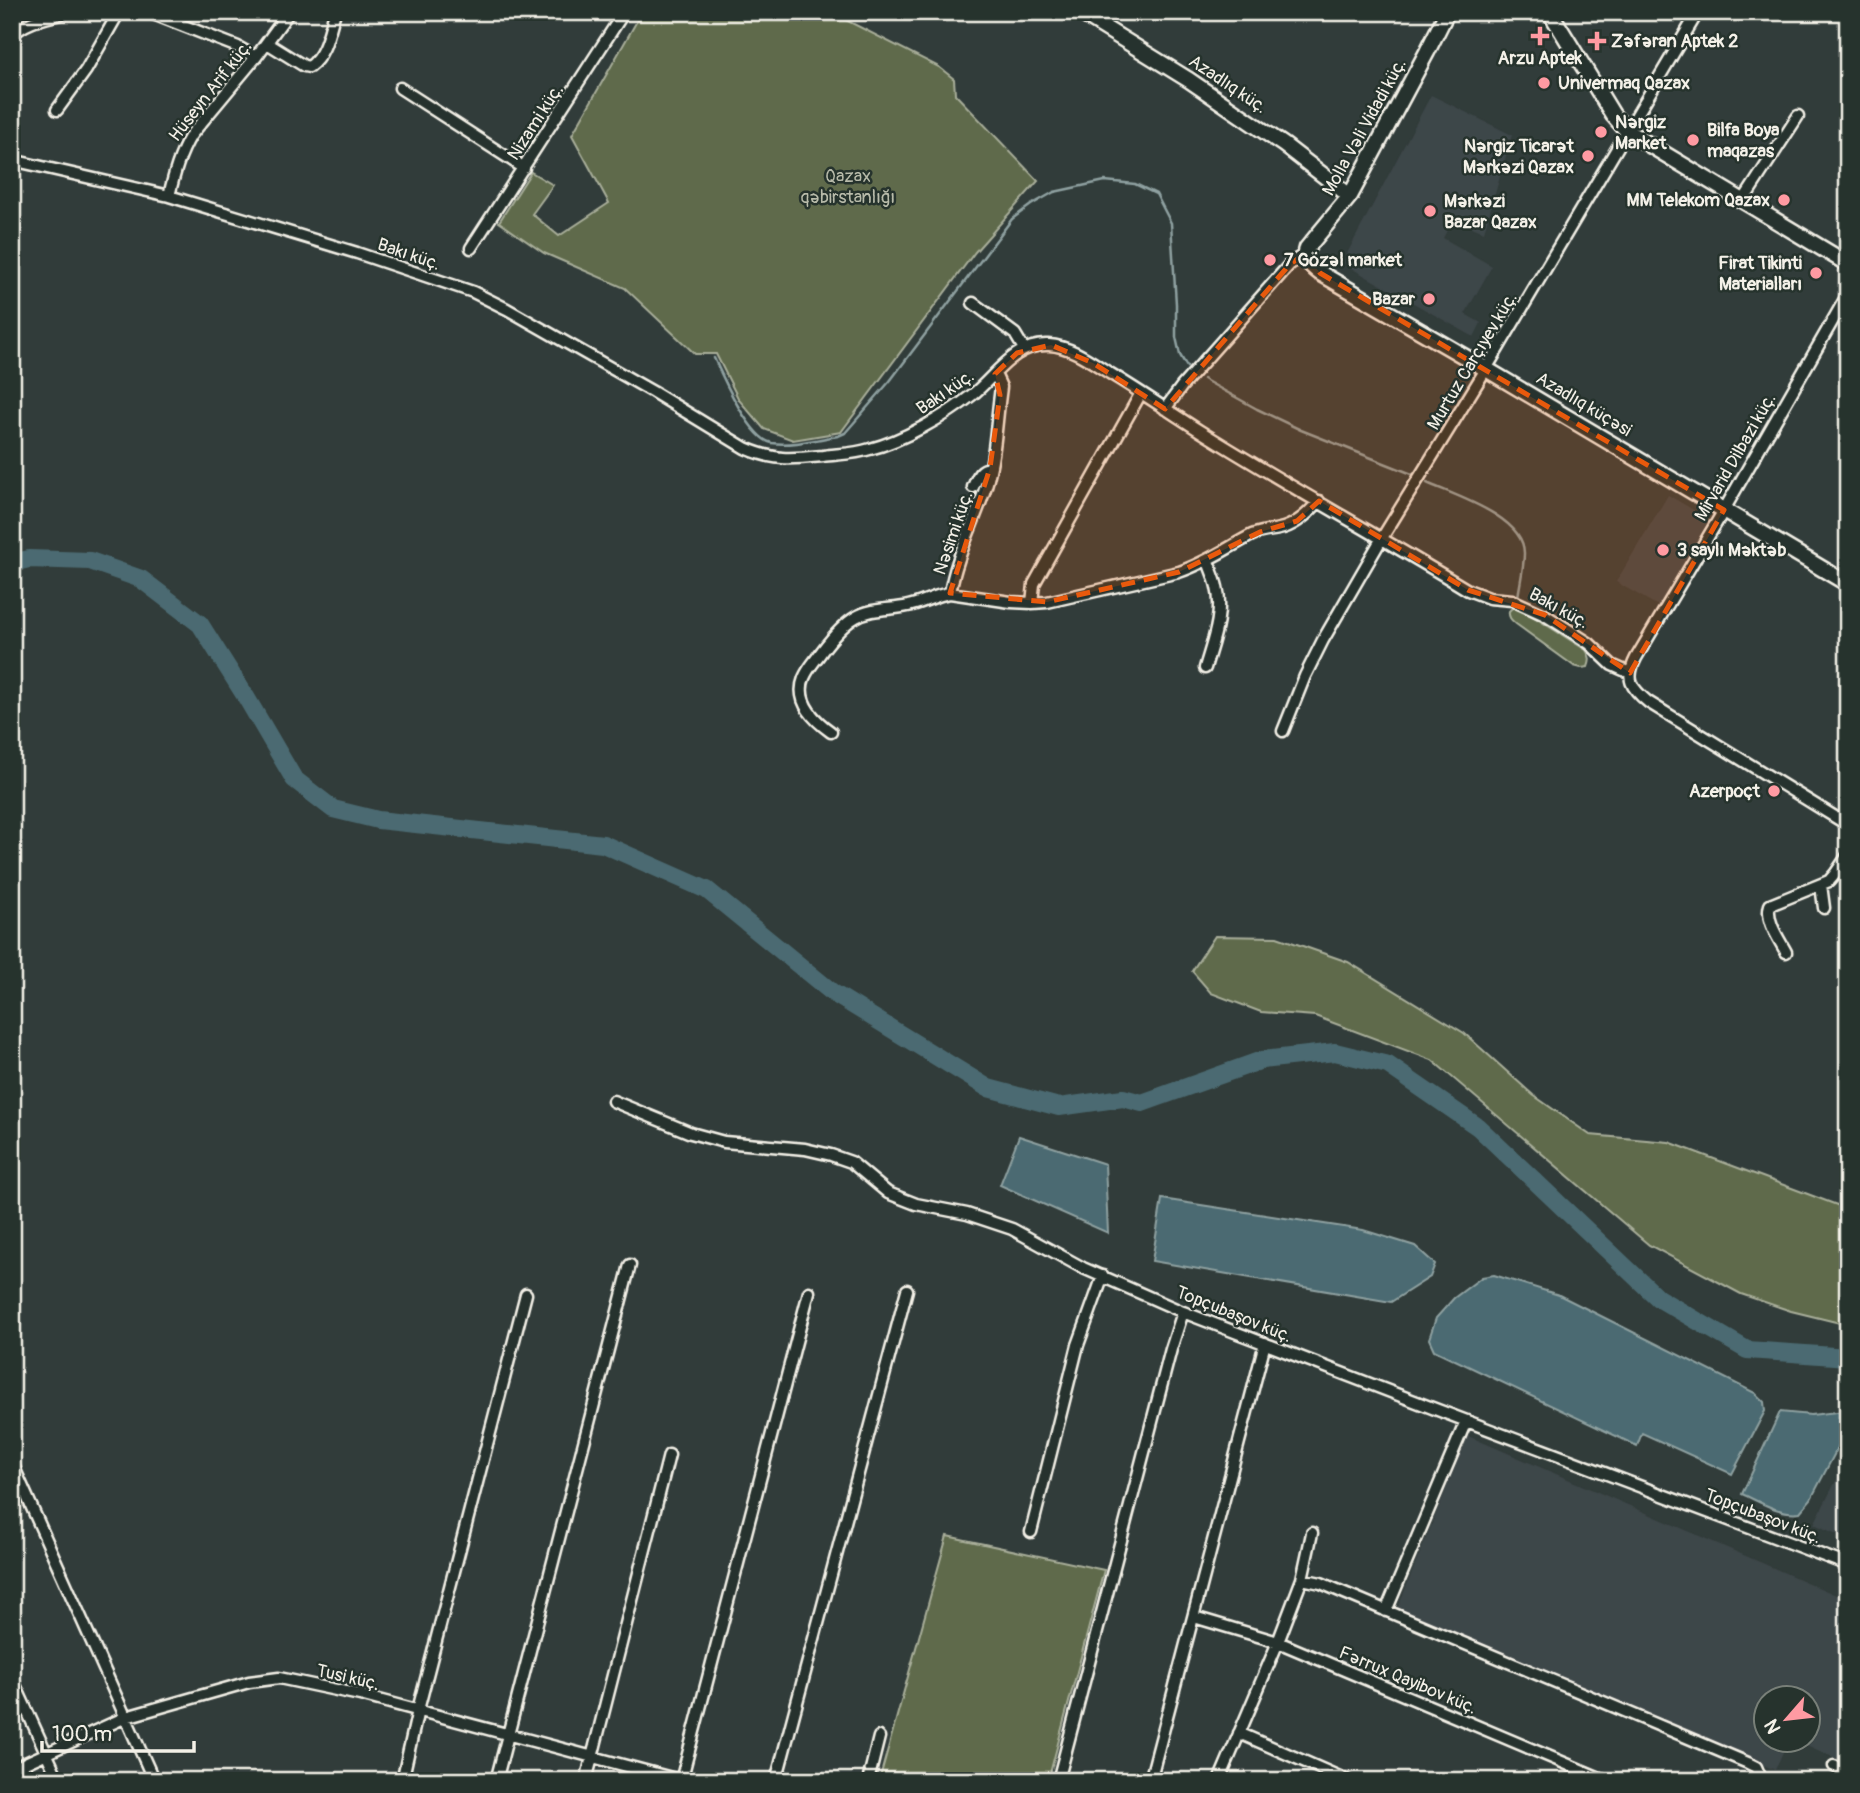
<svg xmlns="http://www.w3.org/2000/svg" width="1860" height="1793" viewBox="0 0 1860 1793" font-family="Pangolin,sans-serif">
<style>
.built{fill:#3e4649}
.green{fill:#5e6b4c;stroke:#a9ae9a;stroke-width:2}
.water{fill:#4b6b72;stroke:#8fa1a1;stroke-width:2}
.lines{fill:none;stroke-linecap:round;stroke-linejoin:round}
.stream{stroke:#8fa1a1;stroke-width:2.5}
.river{stroke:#4b6b72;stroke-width:18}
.street-casing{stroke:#f4f1e8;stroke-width:15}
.secondary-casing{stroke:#f4f1e8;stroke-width:19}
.street{stroke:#26332d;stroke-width:10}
.secondary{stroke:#26332d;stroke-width:14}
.marked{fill:#e8590c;fill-opacity:0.2;stroke:#e8590c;stroke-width:5;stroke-dasharray:14 9;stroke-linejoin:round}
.poi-dot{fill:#ff9aa2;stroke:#26332d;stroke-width:2.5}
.labels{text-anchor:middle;stroke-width:5;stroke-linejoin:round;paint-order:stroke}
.poi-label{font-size:18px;font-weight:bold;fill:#f4f1e8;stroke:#26332d;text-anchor:start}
.street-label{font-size:18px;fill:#f4f1e8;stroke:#26332d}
.park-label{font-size:18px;fill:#b8bbaa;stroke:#26332d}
</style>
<rect width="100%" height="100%" fill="#313c3a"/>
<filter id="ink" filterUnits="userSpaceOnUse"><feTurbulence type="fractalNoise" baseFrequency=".0143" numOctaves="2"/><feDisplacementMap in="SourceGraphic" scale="14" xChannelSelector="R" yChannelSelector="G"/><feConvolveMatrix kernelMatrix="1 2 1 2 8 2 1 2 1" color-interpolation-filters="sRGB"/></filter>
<g filter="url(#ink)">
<path class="built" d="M1431,95L1512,135L1484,232L1453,219L1443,238L1492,266L1465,314L1481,323L1474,337L1342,263Z
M1668,495L1709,519L1658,606L1616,582Z
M1468,1436L1843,1598L1848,1589V1764L1798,1741H1808V1699H1766V1741H1788L1775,1770L1397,1609Z
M1848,1457V1539L1814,1524Z"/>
<path class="green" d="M642,12H830L939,67L954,79L955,94L1038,181L975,252L841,432L793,440L764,429L739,400L716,354H695L625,288L544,253L499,222L531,172L553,185L532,214L559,236L609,203L572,135Z
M1513,607H1518L1586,650C1590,656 1591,660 1588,667L1581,668L1574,666L1516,624C1511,620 1508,617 1509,611Z
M1215,936L1277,937L1348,962L1464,1033L1533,1095L1590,1135L1669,1142L1837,1205L1848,1208V1325L1791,1311L1741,1294L1649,1245L1432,1060L1315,1016L1261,1012L1211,993L1192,971Z
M947,1536L1104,1570L1048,1781H879Z"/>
<path class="water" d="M1019,1136L1105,1164L1108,1233L1000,1185Z
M1162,1199L1363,1230L1415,1246L1435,1264L1430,1277L1391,1302L1152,1261Z
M1494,1275L1559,1295L1755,1393L1764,1402L1765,1411L1732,1474L1642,1433L1637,1446L1434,1350L1429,1339L1436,1318L1454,1298L1482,1277Z
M1845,1411L1848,1415V1428L1811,1499L1800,1512C1780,1515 1760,1502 1742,1494L1780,1412L1811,1415Z"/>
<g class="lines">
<path class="stream" d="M714,358C723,378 750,439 772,443C793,446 818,439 838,436L845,433L890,381L1012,219L1031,205L1054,192L1105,181L1135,184L1156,194L1171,223L1176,304V337L1180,355L1187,367
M1203,379L1257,409L1301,430L1412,474
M1427,483C1456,496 1524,517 1524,553C1524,567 1520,583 1518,597"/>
<path class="river" d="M12,563L29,559L90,561L141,579L200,624L246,697L294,779L333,809L378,820L603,844L707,890L833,993L988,1088L1059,1107L1123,1098L1142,1103L1262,1060L1335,1052L1388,1065L1478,1127L1658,1298L1747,1350L1848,1357"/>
<g class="street-casing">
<path id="street" d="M148,12L238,47L256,57
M12,35C27,20 48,18 67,12
M267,43L304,66L309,67C326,55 329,31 335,12
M400,88L524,168
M57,110L86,70L119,12
M12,160L169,196L357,253L473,292L507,309L653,392L745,448C775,461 791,459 823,456C838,454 855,454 870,449C902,441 946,416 972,395C996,376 1014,343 1049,345C1071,346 1093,363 1111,374C1141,392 1170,412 1200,431C1288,486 1379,536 1468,590L1489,598L1512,600L1545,615L1589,643L1612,665L1630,673
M169,196C174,175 179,155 191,135L256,57L289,12
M1743,201L1798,116
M471,248L624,12
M1848,294L1724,510L1636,658C1625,679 1631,688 1648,702L1848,825
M973,303L1015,334L1024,349
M995,374L1001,387L1000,395C996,425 995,457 986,486C975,522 956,556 950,593L1011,602L1032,603L1034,584L1141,393
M1165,409L1182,386L1290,264L1305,254
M973,487C977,478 979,469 990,468
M1032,603L1047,602L1179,572C1206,563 1227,548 1252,535C1262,531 1269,531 1279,529C1295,526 1309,513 1319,501
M1205,668C1212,643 1224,614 1217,587C1215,578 1211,570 1208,561
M1283,731L1305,676L1323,640L1382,538L1486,369L1698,12
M831,732C814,720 795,701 804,678C808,668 816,660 822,651C831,639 842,625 856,617C871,608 891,610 908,606C923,603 935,595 950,593
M1821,885L1824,908
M1786,952C1779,939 1765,920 1770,905L1829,881L1835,874L1848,855
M613,1101L691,1133L724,1142L805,1149L831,1155L851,1162L888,1193L916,1204L967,1214L1012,1229L1083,1268L1183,1312L1435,1409L1848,1565
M12,1463L154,1781
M1031,1532L1078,1345L1103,1276
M1302,1579L1321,1583L1342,1592L1748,1763L1756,1767L1762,1781
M1386,1611L1466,1421
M1194,1617L1278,1642L1607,1781
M12,1678L59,1781
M1239,1733L1349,1781
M1834,1766L1848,1772
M12,1769L126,1717L249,1682L279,1678L360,1695L683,1781
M402,1781L418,1710L526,1294
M496,1781L630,1265
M586,1781L669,1455
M681,1781L809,1292
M776,1781L907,1290
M868,1781L879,1737
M1058,1781L1171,1349L1183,1312
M1150,1781L1265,1343
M1219,1781L1278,1642L1302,1579L1312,1533"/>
</g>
<g class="secondary-casing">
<path id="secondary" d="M1079,12L1189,80L1284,145L1350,196
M1447,12L1427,52L1350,196L1307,248C1303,260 1311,266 1320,273L1486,369L1848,584
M1550,12L1613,115L1628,132L1848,264"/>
</g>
<use href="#street" class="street"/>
<use href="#secondary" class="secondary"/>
</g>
</g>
<path class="marked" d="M1305,254L1320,273L1724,510L1630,673L1545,615L1468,590L1319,501L1297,521L1260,532L1179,572L1047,602L950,593L990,468L1000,395L995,374L1017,353L1051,345L1093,363L1165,409L1290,264Z"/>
<g class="poi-dot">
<path d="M1536.5 25.5h7v7h7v7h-7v7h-7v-7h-7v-7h7z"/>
<path d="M1593.5 30.5h7v7h7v7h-7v7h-7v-7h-7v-7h7z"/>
<circle cx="1544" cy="83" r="7"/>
<circle cx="1601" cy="132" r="7"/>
<circle cx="1693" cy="140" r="7"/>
<circle cx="1588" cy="156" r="7"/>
<circle cx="1784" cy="200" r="7"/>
<circle cx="1430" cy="211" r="7"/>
<circle cx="1270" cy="260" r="7"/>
<circle cx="1816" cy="273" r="7"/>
<circle cx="1429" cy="299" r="7"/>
<circle cx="1663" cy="550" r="7"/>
<circle cx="1774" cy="791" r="7"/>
</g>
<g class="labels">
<g class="poi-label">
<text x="1611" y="47">Zəfəran Aptek 2</text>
<text x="1540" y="64" text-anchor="middle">Arzu Aptek</text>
<text x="1558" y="89">Univermaq Qazax</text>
<text x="1615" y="128">Nərgiz<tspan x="1615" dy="21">Market</tspan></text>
<text x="1707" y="136">Bilfa Boya<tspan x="1707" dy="21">maqazas</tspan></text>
<text x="1574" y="152" text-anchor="end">Nərgiz Ticarət<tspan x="1574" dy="21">Mərkəzi Qazax</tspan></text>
<text x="1770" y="206" text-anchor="end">MM Telekom Qazax</text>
<text x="1444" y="207">Mərkəzi<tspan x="1444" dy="21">Bazar Qazax</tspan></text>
<text x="1284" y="266">7 Gözəl market</text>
<text x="1802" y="269" text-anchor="end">Firat Tikinti<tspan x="1802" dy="21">Materialları</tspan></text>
<text x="1415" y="305" text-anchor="end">Bazar</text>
<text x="1677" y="556">3 saylı Məktəb</text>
<text x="1760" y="797" text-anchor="end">Azerpoçt</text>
</g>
<g class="street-label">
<text transform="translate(1228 84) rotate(34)" y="6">Azadlıq küç.</text>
<text transform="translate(210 91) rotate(-52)" y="6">Hüseyn Arif küç.</text>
<text transform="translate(535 122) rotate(-57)" y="6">Nizami küç.</text>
<text transform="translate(1364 127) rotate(-61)" y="6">Molla Vəli Vidadi küç.</text>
<text transform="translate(409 254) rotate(19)" y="6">Bakı küç.</text>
<text transform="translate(1472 361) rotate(-59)" y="6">Murtuz Carçıyev küç.</text>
<text transform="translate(945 392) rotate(-34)" y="6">Bakı küç.</text>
<text transform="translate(1584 404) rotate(31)" y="6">Azadlıq küçəsi</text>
<text transform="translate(1735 457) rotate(-60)" y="6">Mirvarid Dilbazi küç.</text>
<text transform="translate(953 533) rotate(-71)" y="6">Nəsimi küç.</text>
<text transform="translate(1559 608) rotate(29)" y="6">Bakı küç.</text>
<text transform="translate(1234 1314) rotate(22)" y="6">Topçubaşov küç.</text>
<text transform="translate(1763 1516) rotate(21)" y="6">Topçubaşov küç.</text>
<text transform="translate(348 1677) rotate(13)" y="6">Tusi küç.</text>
<text transform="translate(1408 1680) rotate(23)" y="6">Fərrux Qayibov küç.</text>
</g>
<g class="park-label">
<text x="848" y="182">Qazax<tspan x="848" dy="21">qəbirstanlığı</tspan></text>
</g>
</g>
<rect width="1860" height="1793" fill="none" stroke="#26332d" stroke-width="42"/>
<rect x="21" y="21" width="1818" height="1751" fill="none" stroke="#f4f1e8" stroke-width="2.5" filter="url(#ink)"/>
<g transform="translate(1787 1719) rotate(242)"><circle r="33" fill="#26332d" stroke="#787f78" stroke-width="2"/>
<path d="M0-5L12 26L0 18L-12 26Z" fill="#ff9aa2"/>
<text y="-10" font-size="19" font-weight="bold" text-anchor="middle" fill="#f4f1e8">N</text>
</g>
<path d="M42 1741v10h152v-10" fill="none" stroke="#f4f1e8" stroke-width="3.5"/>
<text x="52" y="1741" font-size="21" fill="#f4f1e8" stroke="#26332d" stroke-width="5" paint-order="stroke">100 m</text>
</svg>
